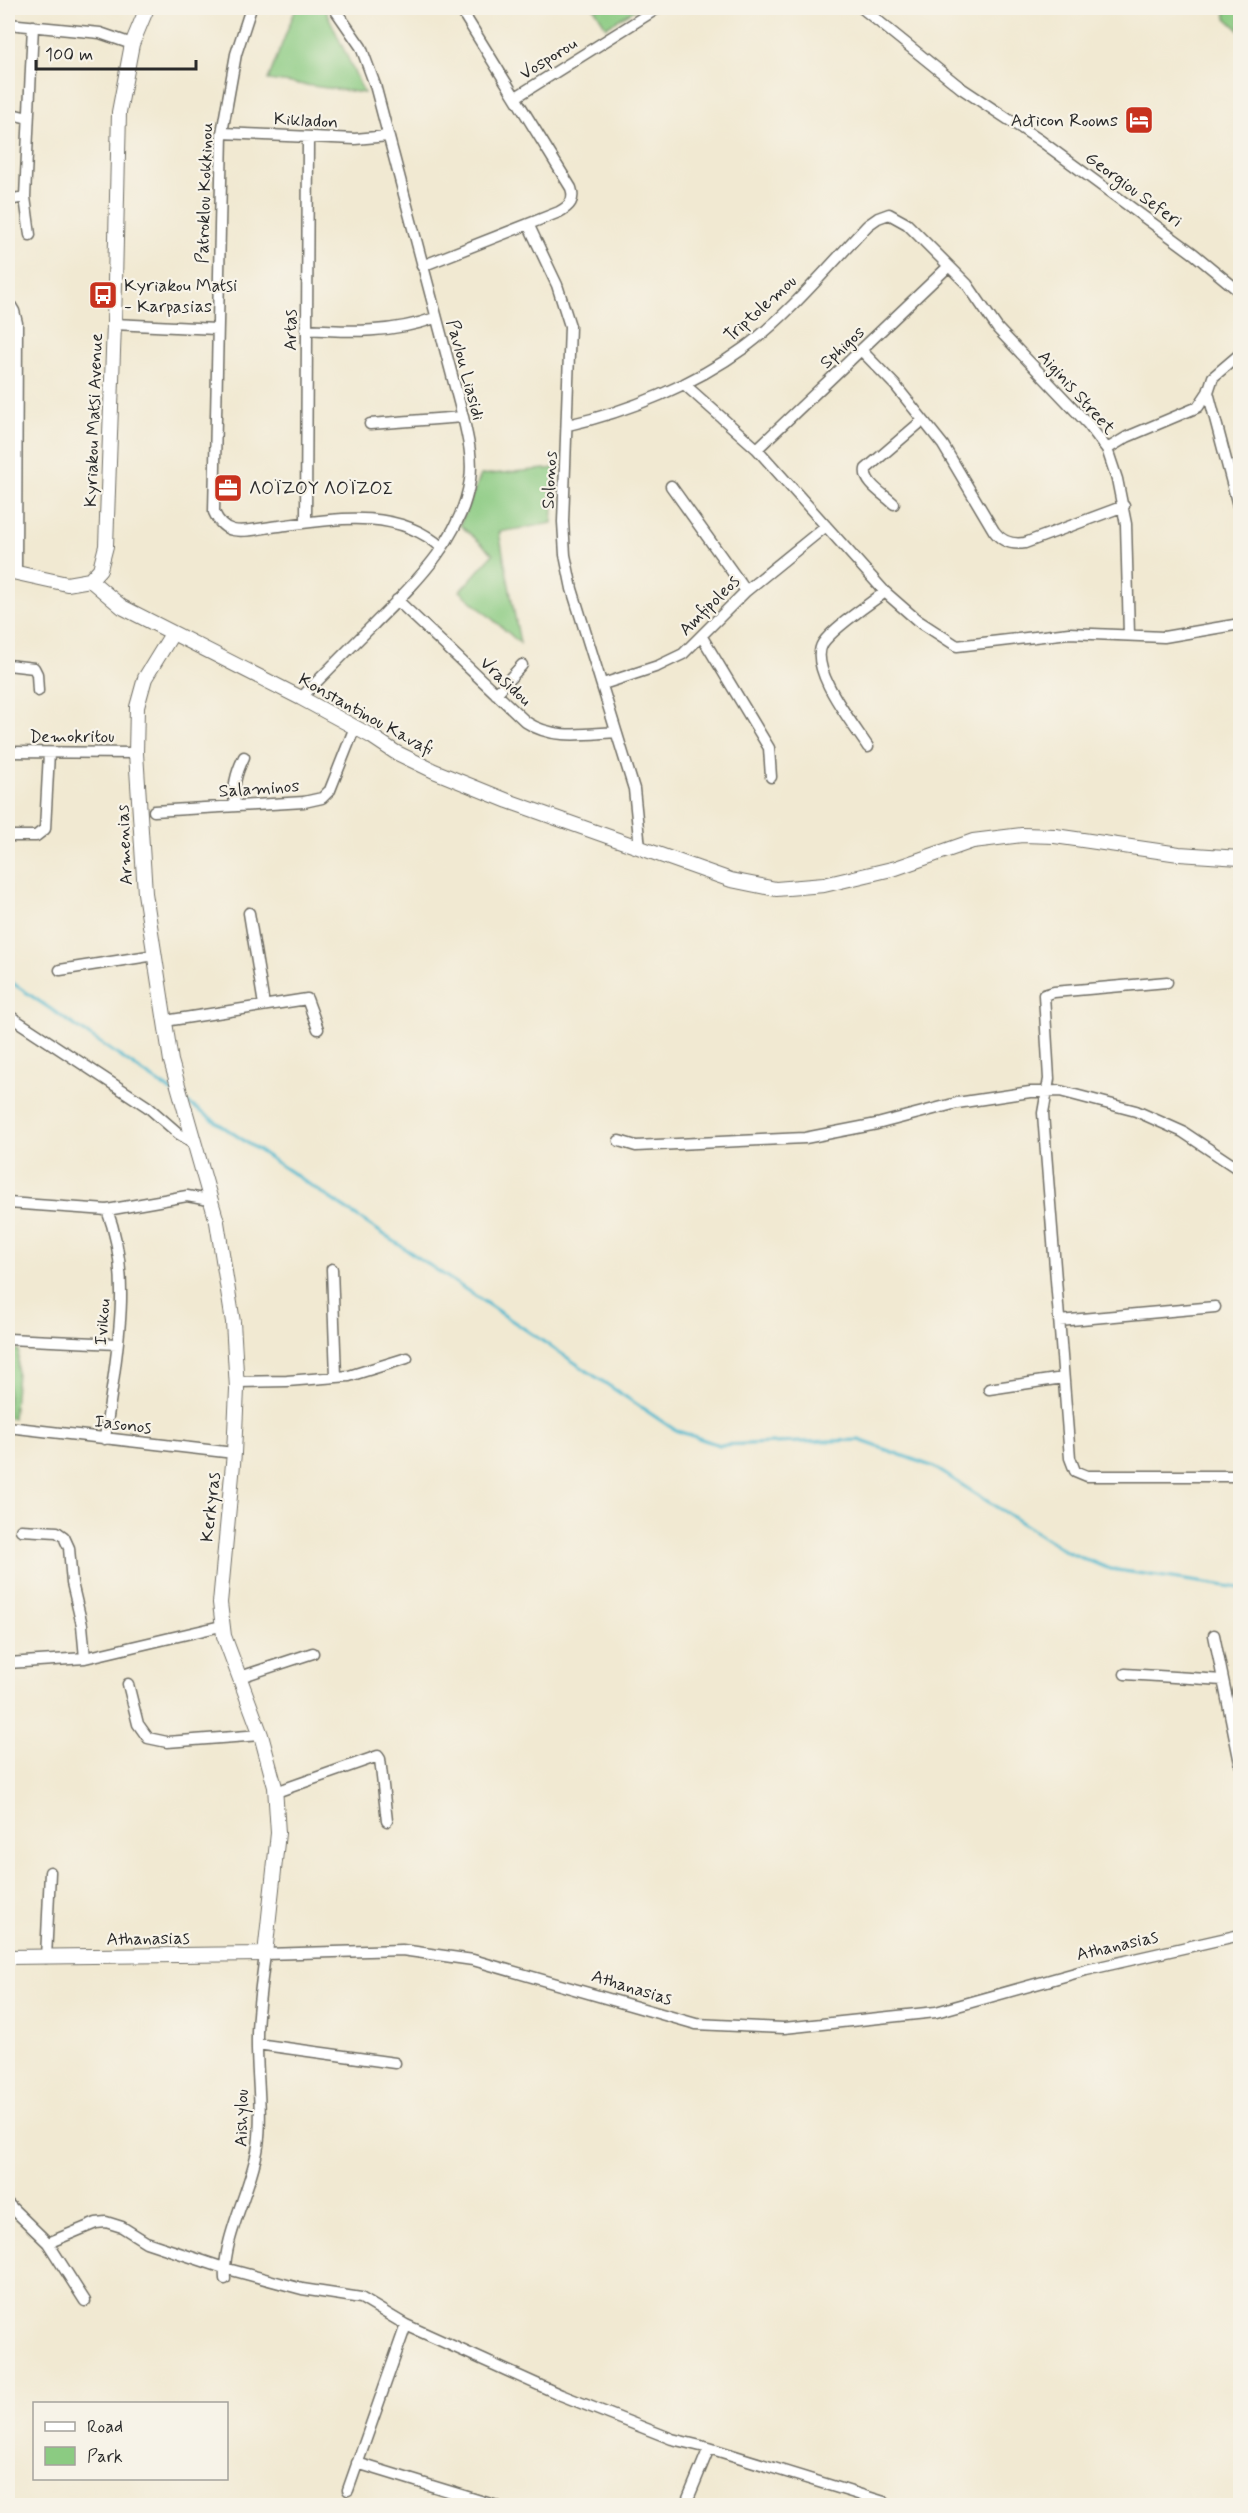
<svg xmlns="http://www.w3.org/2000/svg" width="1248" height="2513" viewBox="0 0 1248 2513" font-family="Mynerve,sans-serif">
<style>
.green{fill:#8bcb82;stroke:#5b7b56;stroke-width:1.5}
.lines{fill:none;stroke-linecap:round;stroke-linejoin:round}
.stream{stroke:#50b8ce;stroke-width:3}
.minor-casing{stroke:#706e65;stroke-width:13}
.tertiary-casing{stroke:#706e65;stroke-width:16}
.minor{stroke:#fff;stroke-width:10}
.tertiary{stroke:#fff;stroke-width:14}
.labels{text-anchor:middle;stroke-width:4.5;stroke-linejoin:round;paint-order:stroke}
.street-label{font-size:18px;fill:#2b2b2b;stroke:#f7f3e8}
.poi-label{font-size:18px;fill:#2b2b2b;stroke:#f7f3e8;text-anchor:start}
</style>
<rect width="100%" height="100%" fill="#f7f3e8"/>
<filter id="ink" filterUnits="userSpaceOnUse"><feTurbulence type="fractalNoise" baseFrequency=".0167" numOctaves="2"/><feDisplacementMap in="SourceGraphic" scale="12" xChannelSelector="R" yChannelSelector="G"/><feConvolveMatrix kernelMatrix="1 2 1 2 8 2 1 2 1" color-interpolation-filters="sRGB"/></filter>
<filter id="wash" filterUnits="userSpaceOnUse"><feTurbulence type="fractalNoise" baseFrequency=".008" numOctaves="4" result="noise"/><feDisplacementMap in="SourceGraphic" scale="24" xChannelSelector="R" yChannelSelector="G"/><feGaussianBlur stdDeviation="1.35" result="paint"/><feColorMatrix in="noise" values="0 0 0 0 0 0 0 0 0 0 0 0 0 0 0 0 0 1.4 0 .05"/><feComposite in="paint" operator="in"/></filter>
<g filter="url(#wash)">
<rect width="100%" height="100%" fill="#f1e9d2"/>
<path class="green" d="M296,8L325,9L364,93L268,80Z
M594,8H638L606,27Z
M1225,8H1240V31L1226,18Z
M556,468L552,523L499,532L520,643L460,591L493,554L460,525L481,475Z
M8,1349L19,1350L13,1418H8Z"/>
<g class="lines">
<path class="stream" d="M8,980L175,1094
M188,1103L675,1430L719,1445L859,1440L934,1467L1067,1552L1110,1569L1240,1588"/>
</g>
</g>
<g filter="url(#ink)">
<g class="lines">
<g class="minor-casing">
<path id="minor" d="M251,8L236,54L222,133L214,512C218,521 223,528 233,530C247,533 265,527 279,526C333,519 398,507 442,548
M862,8L961,88L1041,141L1194,254L1240,292
M8,24L100,33L132,44
M516,97L658,8
M8,113L28,118
M222,133L355,139L388,136
M25,197L30,235
M8,200L25,197L33,26
M529,226L557,285L570,326L563,522L565,555L572,589L634,789L640,848
M422,266L559,212C570,206 575,200 571,188L460,8
M8,301L14,311L17,323L16,572
M114,324L216,329
M306,329C350,332 393,333 435,318
M862,351L895,385L943,445L994,531C1002,542 1012,545 1025,543L1124,506
M684,384L757,449L885,592L917,620L957,646L1069,633L1164,637L1240,624
M1208,392L1240,513
M370,424L463,417
M568,425C627,412 695,384 744,348C790,314 828,267 868,225L878,218L889,214L907,224L967,284L998,329L1088,424L1107,449L1117,479L1126,524L1129,635
M757,449L949,266
M1107,449L1127,437L1198,407L1208,392L1213,377L1240,354
M671,486L746,591
M894,504C885,495 863,483 866,469L923,420
M306,522L308,138
M397,600L526,722C553,740 584,734 616,732
M702,637L769,748L771,777
M8,665L34,668L37,674L38,691
M603,684L658,666L683,654L746,591L826,526
M496,694L522,665
M301,698C324,674 348,650 372,626C413,585 461,541 470,480C473,459 468,438 463,417L375,85L361,47L334,8
M868,747C854,725 807,668 823,643C834,627 868,605 885,592
M8,752L136,753
M235,806C233,787 235,775 244,757
M154,811L304,802L322,798L330,790L355,727
M8,836H36L45,829L49,753
M249,913L264,1005
M60,970L155,955
M1167,982L1054,992L1044,995L1049,1079L1043,1113L1044,1127L1070,1458L1075,1471L1087,1476H1240
M8,1015L148,1107L179,1134L194,1143
M165,1021L307,999L318,1029
M619,1141L636,1146L805,1138L877,1124L957,1103L1030,1092L1060,1091L1136,1111L1183,1132L1240,1170
M8,1203L107,1210L187,1196L209,1200
M332,1269L336,1376
M1059,1321L1215,1307
M8,1339L117,1344
M237,1382L287,1381L349,1376L407,1358
M989,1389L1063,1378
M8,1427L234,1453
M105,1439C114,1364 135,1282 107,1210
M21,1530L57,1532L64,1537L69,1548L72,1583L82,1625L85,1658
M1214,1635L1240,1763
M8,1663L85,1658L221,1626
M1125,1674L1223,1680
M240,1677L313,1653
M128,1684L138,1724L148,1738L167,1742L261,1735
M276,1792L378,1756L380,1759L387,1821
M46,1958L50,1872
M257,2044L395,2063
M8,2204L48,2243L85,2301
M48,2243L96,2223L106,2222L122,2227L146,2242L224,2268L302,2289L361,2298L406,2325L561,2395L672,2439L709,2448L884,2502L887,2506
M225,2279C222,2238 252,2188 258,2146C263,2110 256,2072 257,2036C257,2009 262,1981 265,1954L402,1950L473,1960L696,2024L784,2028L936,2012L1086,1970L1240,1935
M357,2463L497,2506
M348,2490L406,2325
M685,2506L709,2448"/>
</g>
<g class="tertiary-casing">
<path id="tertiary" d="M8,571L67,584L90,580
M90,580L122,607L301,698L371,736L395,752L434,771L508,801L731,880L776,889L824,885L896,868L973,841L1022,835L1055,836L1179,854L1240,858
M90,580L100,569L106,546L114,324L119,112L132,44L147,8
M8,1957L265,1954L278,1833L275,1787L261,1735L224,1636L220,1603L234,1453L237,1389L233,1322L217,1222L171,1061L145,893L136,753L137,707L145,678L172,634"/>
</g>
<use href="#minor" class="minor"/>
<use href="#tertiary" class="tertiary"/>
</g>
</g>
<defs>
<g id="hotel-square" transform="scale(1.5)"><rect x="-9" y="-9" width="18" height="18" rx="4" fill="#c8321e" stroke="#f7f3e8"/><path d="M-6-4.5h1.5V1H6V5H4.5V3h-9V5H-6ZM-4 0a1.8 1.8 0 1 1 3.6 0ZM.5 0V-2.5h3Q6-2.5 6 0Z" fill="#fff"/></g>
<g id="bus-square" transform="scale(1.5)"><rect x="-9" y="-9" width="18" height="18" rx="4" fill="#c8321e" stroke="#f7f3e8"/><path d="M-5-6H5V4H4V6H2V4H-2V6H-4V4H-5ZM-3.5-4V0h7V-4ZM-3.5 1.2v1.5H-2V1.2ZM2 1.2v1.5H3.5V1.2Z" fill="#fff"/></g>
<g id="office-square" transform="scale(1.5)"><rect x="-9" y="-9" width="18" height="18" rx="4" fill="#c8321e" stroke="#f7f3e8"/><path d="M-6-3h4V-5.5h4V-3h4V5H-6ZM-1-4.5V-3h2v-1.5ZM-6 0V1H6V0Z" fill="#fff"/></g>
</defs>
<g fill-rule="evenodd">
<use href="#hotel-square" x="1139" y="120"/>
<use href="#bus-square" x="103" y="295"/>
<use href="#office-square" x="228" y="488"/>
</g>
<g class="labels">
<g class="street-label">
<text transform="translate(548 58) rotate(-32)" y="6">Vosporou</text>
<text transform="translate(306 120) rotate(3)" y="6">Kikladon</text>
<text transform="translate(1134 189) rotate(36)" y="6">Georgiou Seferi</text>
<text transform="translate(204 193) rotate(-88)" y="6">Patroklou Kokkinou</text>
<text transform="translate(760 308) rotate(-42)" y="6">Triptolemou</text>
<text transform="translate(290 330) rotate(-90)" y="6">Artas</text>
<text transform="translate(842 347) rotate(-43)" y="6">Sphigos</text>
<text transform="translate(466 370) rotate(75)" y="6">Pavlou Liasidi</text>
<text transform="translate(1077 392) rotate(48)" y="6">Aiginis Street</text>
<text transform="translate(93 420) rotate(-88)" y="6">Kyriakou Matsi Avenue</text>
<text transform="translate(549 480) rotate(-87)" y="6">Solonos</text>
<text transform="translate(709 605) rotate(-45)" y="6">Amfipoleos</text>
<text transform="translate(506 681) rotate(43)" y="6">Vrasidou</text>
<text transform="translate(366 714) rotate(29)" y="6">Konstantinou Kavafi</text>
<text x="72" y="742">Demokritou</text>
<text transform="translate(259 788) rotate(-4)" y="6">Salaminos</text>
<text transform="translate(124 845) rotate(-93)" y="6">Armenias</text>
<text transform="translate(102 1322) rotate(-85)" y="6">Ivikou</text>
<text transform="translate(123 1424) rotate(7)" y="6">Iasonos</text>
<text transform="translate(210 1507) rotate(-84)" y="6">Kerkyras</text>
<text transform="translate(148 1938) rotate(-1)" y="6">Athanasias</text>
<text transform="translate(1117 1945) rotate(-13)" y="6">Athanasias</text>
<text transform="translate(632 1987) rotate(17)" y="6">Athanasias</text>
<text transform="translate(241 2118) rotate(-89)" y="6">Aishylou</text>
</g>
<g class="poi-label">
<text x="1118" y="126" text-anchor="end">Acticon Rooms</text>
<text x="124" y="291">Kyriakou Matsi<tspan x="124" dy="21">- Karpasias</tspan></text>
<text x="249" y="494">ΛΟΪΖΟΥ ΛΟΪΖΟΣ</text>
</g>
</g>
<rect width="1248" height="2513" fill="none" stroke="#f7f3e8" stroke-width="30"/>
<rect x="33" y="2402" width="195" height="78" fill="#f7f3e8" stroke="#a5a39c" stroke-width="1.5"/>
<rect x="45" y="2422" width="30" height="9" fill="#ffffff" stroke="#a5a39c" stroke-width="1.5"/>
<text x="87" y="2432" font-size="18" fill="#2b2b2b">Road</text>
<rect x="45" y="2447" width="30" height="18" fill="#8bcb82" stroke="#a5a39c" stroke-width="1.5"/>
<text x="87" y="2462" font-size="18" fill="#2b2b2b">Park</text>
<path d="M36 60v9h160v-9" fill="none" stroke="#2b2b2b" stroke-width="3"/>
<text x="45" y="60" font-size="18" fill="#2b2b2b" stroke="#f7f3e8" stroke-width="4.5" paint-order="stroke">100 m</text>
</svg>
